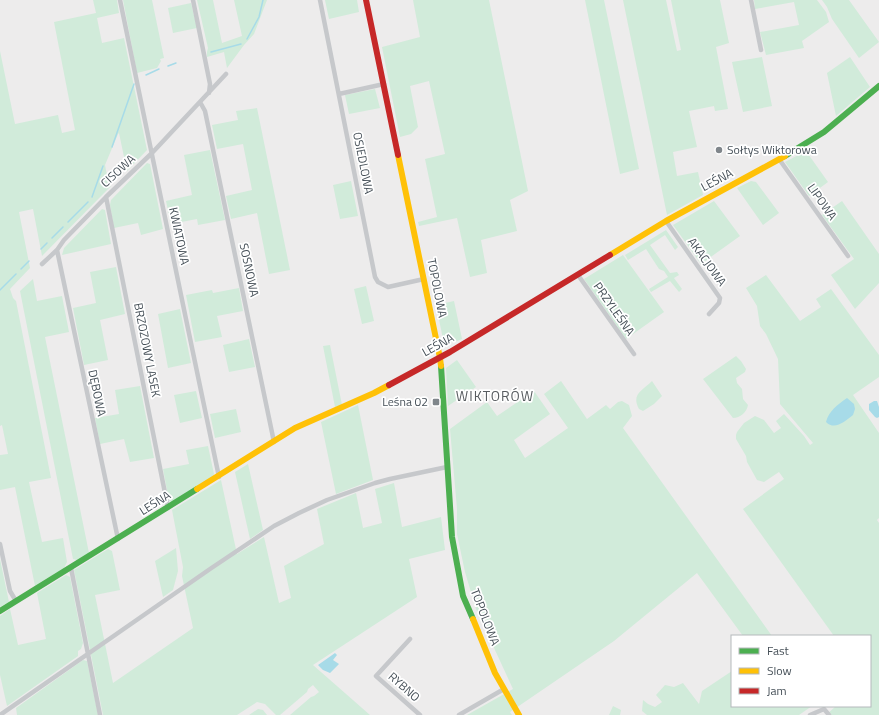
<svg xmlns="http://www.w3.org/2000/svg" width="879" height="715" viewBox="0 0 879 715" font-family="'Titillium Web',sans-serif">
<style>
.green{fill:#d1ebda}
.water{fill:#a7dbe8}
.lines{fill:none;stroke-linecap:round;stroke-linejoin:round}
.stream{stroke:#a7dbe8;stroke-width:1.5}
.street{stroke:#c6c8cb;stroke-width:4.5}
.fast{stroke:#4caf50;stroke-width:6}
.slow{stroke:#ffc107;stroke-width:6}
.jam{stroke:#c62828;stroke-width:6}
.poi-dot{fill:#80868b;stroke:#fff;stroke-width:1.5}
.labels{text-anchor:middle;stroke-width:3.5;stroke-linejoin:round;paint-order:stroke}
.poi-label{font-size:12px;fill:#454f57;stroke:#fff;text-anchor:start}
.street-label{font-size:12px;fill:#454f57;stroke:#fff}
.quarter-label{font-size:14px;letter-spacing:1px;fill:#585c60;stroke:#fff}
</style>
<rect width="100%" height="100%" fill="#edecec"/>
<path class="green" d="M93,0H117L119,13L97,18L102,43L124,38L147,150L127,171L119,133L118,134L105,165L109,186H111L42,256L33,209L19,212L30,268L10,289L13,298L16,301L51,478L29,482L42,542L63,538L67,562L64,568L35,586L15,487L0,490V455L8,454L2,425L0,426V51L15,124L58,115L62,133L75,130L54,22L96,13Z
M123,0H152L164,58L160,59L161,61L157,68L137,73Z
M197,0H213L222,43L242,36L234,0H267L254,34L244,45L227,68L224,52L207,57V52L208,48Z
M325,0H357L359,12L329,19Z
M413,0H489L528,191L510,200L517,231L481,240L487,273L470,277L457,218L419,226L418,222L437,217L425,159L445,154L429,81L410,86L418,127L411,134L400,137L382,47L420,37Z
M585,0H604L639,169L620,174Z
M623,0H666L677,51L681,50L671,0H720L729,43L716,47L728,109L715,111L714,106L689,111L697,147L673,152L677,176L698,172L703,195L667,215Z
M754,0H817L826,12L829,22L802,41L804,48L766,55L760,32L799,25L794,2L755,9Z
M822,0H849L879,42L859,58L832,19L827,7Z
M191,3L197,28L173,33L168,8Z
M762,57L772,106L743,112L732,62Z
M850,57L870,87L836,116L827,73Z
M375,89L380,108L349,114L345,95Z
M257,108L290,270L269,274L257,213L231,219L226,196L252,190L243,144L217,149L212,125L238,120L236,111Z
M210,150L225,220L198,225L197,219L171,224L166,201L192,195L184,155Z
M806,151L828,182L809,196L785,162Z
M147,163L150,164L163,229L141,235L138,223L114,228L110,205L111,200Z
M351,181L358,216L340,219L333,185Z
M751,181L756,182L779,213L763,225L737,188Z
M714,201L740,236L701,264L673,225Z
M842,201L879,254V283L855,309L831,275L854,259L822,215Z
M102,209L105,210L111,244L62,255L64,248Z
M666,230L678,247L675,250L665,235L650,245L670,273L677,272L679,275L674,278L682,289L679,292L670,281L651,292L649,289L668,277L664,271L659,269L646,249L628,260L625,255Z
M623,255L664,312L626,339L584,279Z
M116,267L125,314L100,320L108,360L84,365L73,308L96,303L90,272Z
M766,275L800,321L821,307L816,299L831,289L879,355V377L853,395L879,433V518L877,520L879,523V715H826L836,706H870V636H834L743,509L784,479L779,472L764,482L757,480L747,462L746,456L736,439V435L737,432L744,423L755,416L764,420L774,433L781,428L776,421L784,414L804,436L810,445L813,443L780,404L778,359L766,334L760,326L757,306L746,288Z
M33,279L37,301L62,296L69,332L45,337L89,553L77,560L73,559L20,291Z
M366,286L374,321L362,324L354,289Z
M239,288L243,311L217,316L222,337L195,342L186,295L212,290L213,293Z
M454,301L462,339C455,342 449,344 443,339L436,305Z
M180,309L191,363L168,368L158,314Z
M249,339L255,367L229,372L223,345Z
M330,345L342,405L335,407L323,346Z
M736,356L741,361L746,369L745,372L736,378L737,383L742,389L743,399L748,405C747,412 740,418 733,418L703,379Z
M457,360L476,387L448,406L446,368Z
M561,381L587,419L606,405L610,409L618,402L622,401L629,405L632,416L623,428L772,636H743L697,573L614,641L510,712L512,715H467L513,689L476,609L465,572L457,534V509L450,429L487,402L497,416L534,391L550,414L514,440L525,458L568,428L544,394Z
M652,381L662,396L654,404L643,411L639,409C631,394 642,391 652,381Z
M140,386L154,458L130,462L124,439L100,444L95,418L119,414L115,390Z
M196,391L202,418L180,423L174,395Z
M358,405L373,480L336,494L321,422Z
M236,409L241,432L215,438L210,414Z
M208,446L214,474L213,477L172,502L169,501L163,469L189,464L186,450Z
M248,464L263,530L250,539L235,472Z
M221,480L237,554L264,537L279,603L291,598L284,566L324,544L317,509L356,493L363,528L382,523L375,489L394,483L402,527L441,517L445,550L409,559L417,597L313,665L370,715H290L311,697L314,696L319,692L313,685L308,689L307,692L280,715H276L265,704L257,702L237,715H103L74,570L108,549L112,551L120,590L95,595L113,683L193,628L182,576L183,567L172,510Z
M176,548L178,571L173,590L163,597L155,561Z
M0,559L9,602L0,607Z
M66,575L70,577L83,643L81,649L78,651V656L7,706L0,675V616L10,609L18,645L46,639L37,593Z
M83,660L87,661L98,715H17L16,708Z
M732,671V706H812L799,715H647L642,711L643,700L648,704L655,707L662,702L656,695L665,685L674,687L683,683L699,704L702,691Z
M613,706L621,710L620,715H609Z
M258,709L263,710L267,715H249Z"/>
<path class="water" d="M847,398L854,404L855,409L853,415C845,421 835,431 826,422C829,411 837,405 847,398Z
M874,401H877L879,407V417L877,418L875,417L869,410V404Z
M335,653L337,655L333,660L339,664L330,673L323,670L318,665Z"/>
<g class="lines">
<path class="stream" d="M247,39L259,17L263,0
M211,52L241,44
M168,66L176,63
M146,75L159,69
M112,147L134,84
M92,197L103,166
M68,222L88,202
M52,238L63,227
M41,249L47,243
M21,269L29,261
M0,290L16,274"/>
<path class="street" d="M120,0C152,159 186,318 219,477
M193,0L210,84L209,93
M320,0L375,277L378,282L388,287L424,279
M751,0L761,50
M339,94L384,84
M200,102L205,111L274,442
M779,159L848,256
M106,197L168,508
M666,221L720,298L719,303L709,314
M57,250L118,539
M42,264L57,250L64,240L106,197L152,153L226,74
M578,275L634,354
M0,544L10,591L16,601
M71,568L100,715
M410,639L376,676L420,715
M0,715L210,569L274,526L299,513L327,500L375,483L390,479L447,467
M459,715L504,689
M810,715L824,709L829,715"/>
<path class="fast" d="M785,156L824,132L879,86
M441,366L452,537L463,596L473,619
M0,611L197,489"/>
<path class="slow" d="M398,155L440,358L441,366
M610,255L666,221L785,156
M197,489L295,428L374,393L389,385
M473,619L495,673L519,715"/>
<path class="jam" d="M366,0L398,155
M389,385L450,352L610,255"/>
</g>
<g class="poi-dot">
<circle cx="719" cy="150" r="4"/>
<rect x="432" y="398" width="8" height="8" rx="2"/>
</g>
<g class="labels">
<g class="poi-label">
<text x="727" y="154">Sołtys Wiktorowa</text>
<text x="428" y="406" text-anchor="end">Leśna 02</text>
</g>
<g class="street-label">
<text transform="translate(363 163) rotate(79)" y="4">OSIEDLOWA</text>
<text transform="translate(118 171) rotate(-43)" y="4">CISOWA</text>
<text transform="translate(717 180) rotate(-28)" y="4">LEŚNA</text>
<text transform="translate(822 202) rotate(55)" y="4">LIPOWA</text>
<text transform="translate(179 236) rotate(78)" y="4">KWIATOWA</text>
<text transform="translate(707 262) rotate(54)" y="4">AKACJOWA</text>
<text transform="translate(249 270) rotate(78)" y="4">SOSNOWA</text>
<text transform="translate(437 288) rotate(79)" y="4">TOPOLOWA</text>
<text transform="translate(614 309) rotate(55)" y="4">PRZYLEŚNA</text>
<text transform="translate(438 345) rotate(-29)" y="4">LEŚNA</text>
<text transform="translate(147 350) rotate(79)" y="4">BRZOZOWY LASEK</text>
<text transform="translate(97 393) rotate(78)" y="4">DĘBOWA</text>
<text transform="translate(155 503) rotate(-32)" y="4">LEŚNA</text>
<text transform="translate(485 617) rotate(69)" y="4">TOPOLOWA</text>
<text transform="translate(404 687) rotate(41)" y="4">RYBNO</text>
</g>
<g class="quarter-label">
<text x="495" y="401">WIKTORÓW</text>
</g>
</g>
<rect x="731" y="635" width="140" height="72" fill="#ffffff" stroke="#b5b9bc"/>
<rect x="739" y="648" width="20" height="6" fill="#4caf50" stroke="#b5b9bc"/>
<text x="767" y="655" font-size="12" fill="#454f57">Fast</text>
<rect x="739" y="668" width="20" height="6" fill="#ffc107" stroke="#b5b9bc"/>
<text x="767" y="675" font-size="12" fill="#454f57">Slow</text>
<rect x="739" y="688" width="20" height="6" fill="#c62828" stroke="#b5b9bc"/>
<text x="767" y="695" font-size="12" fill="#454f57">Jam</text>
</svg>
